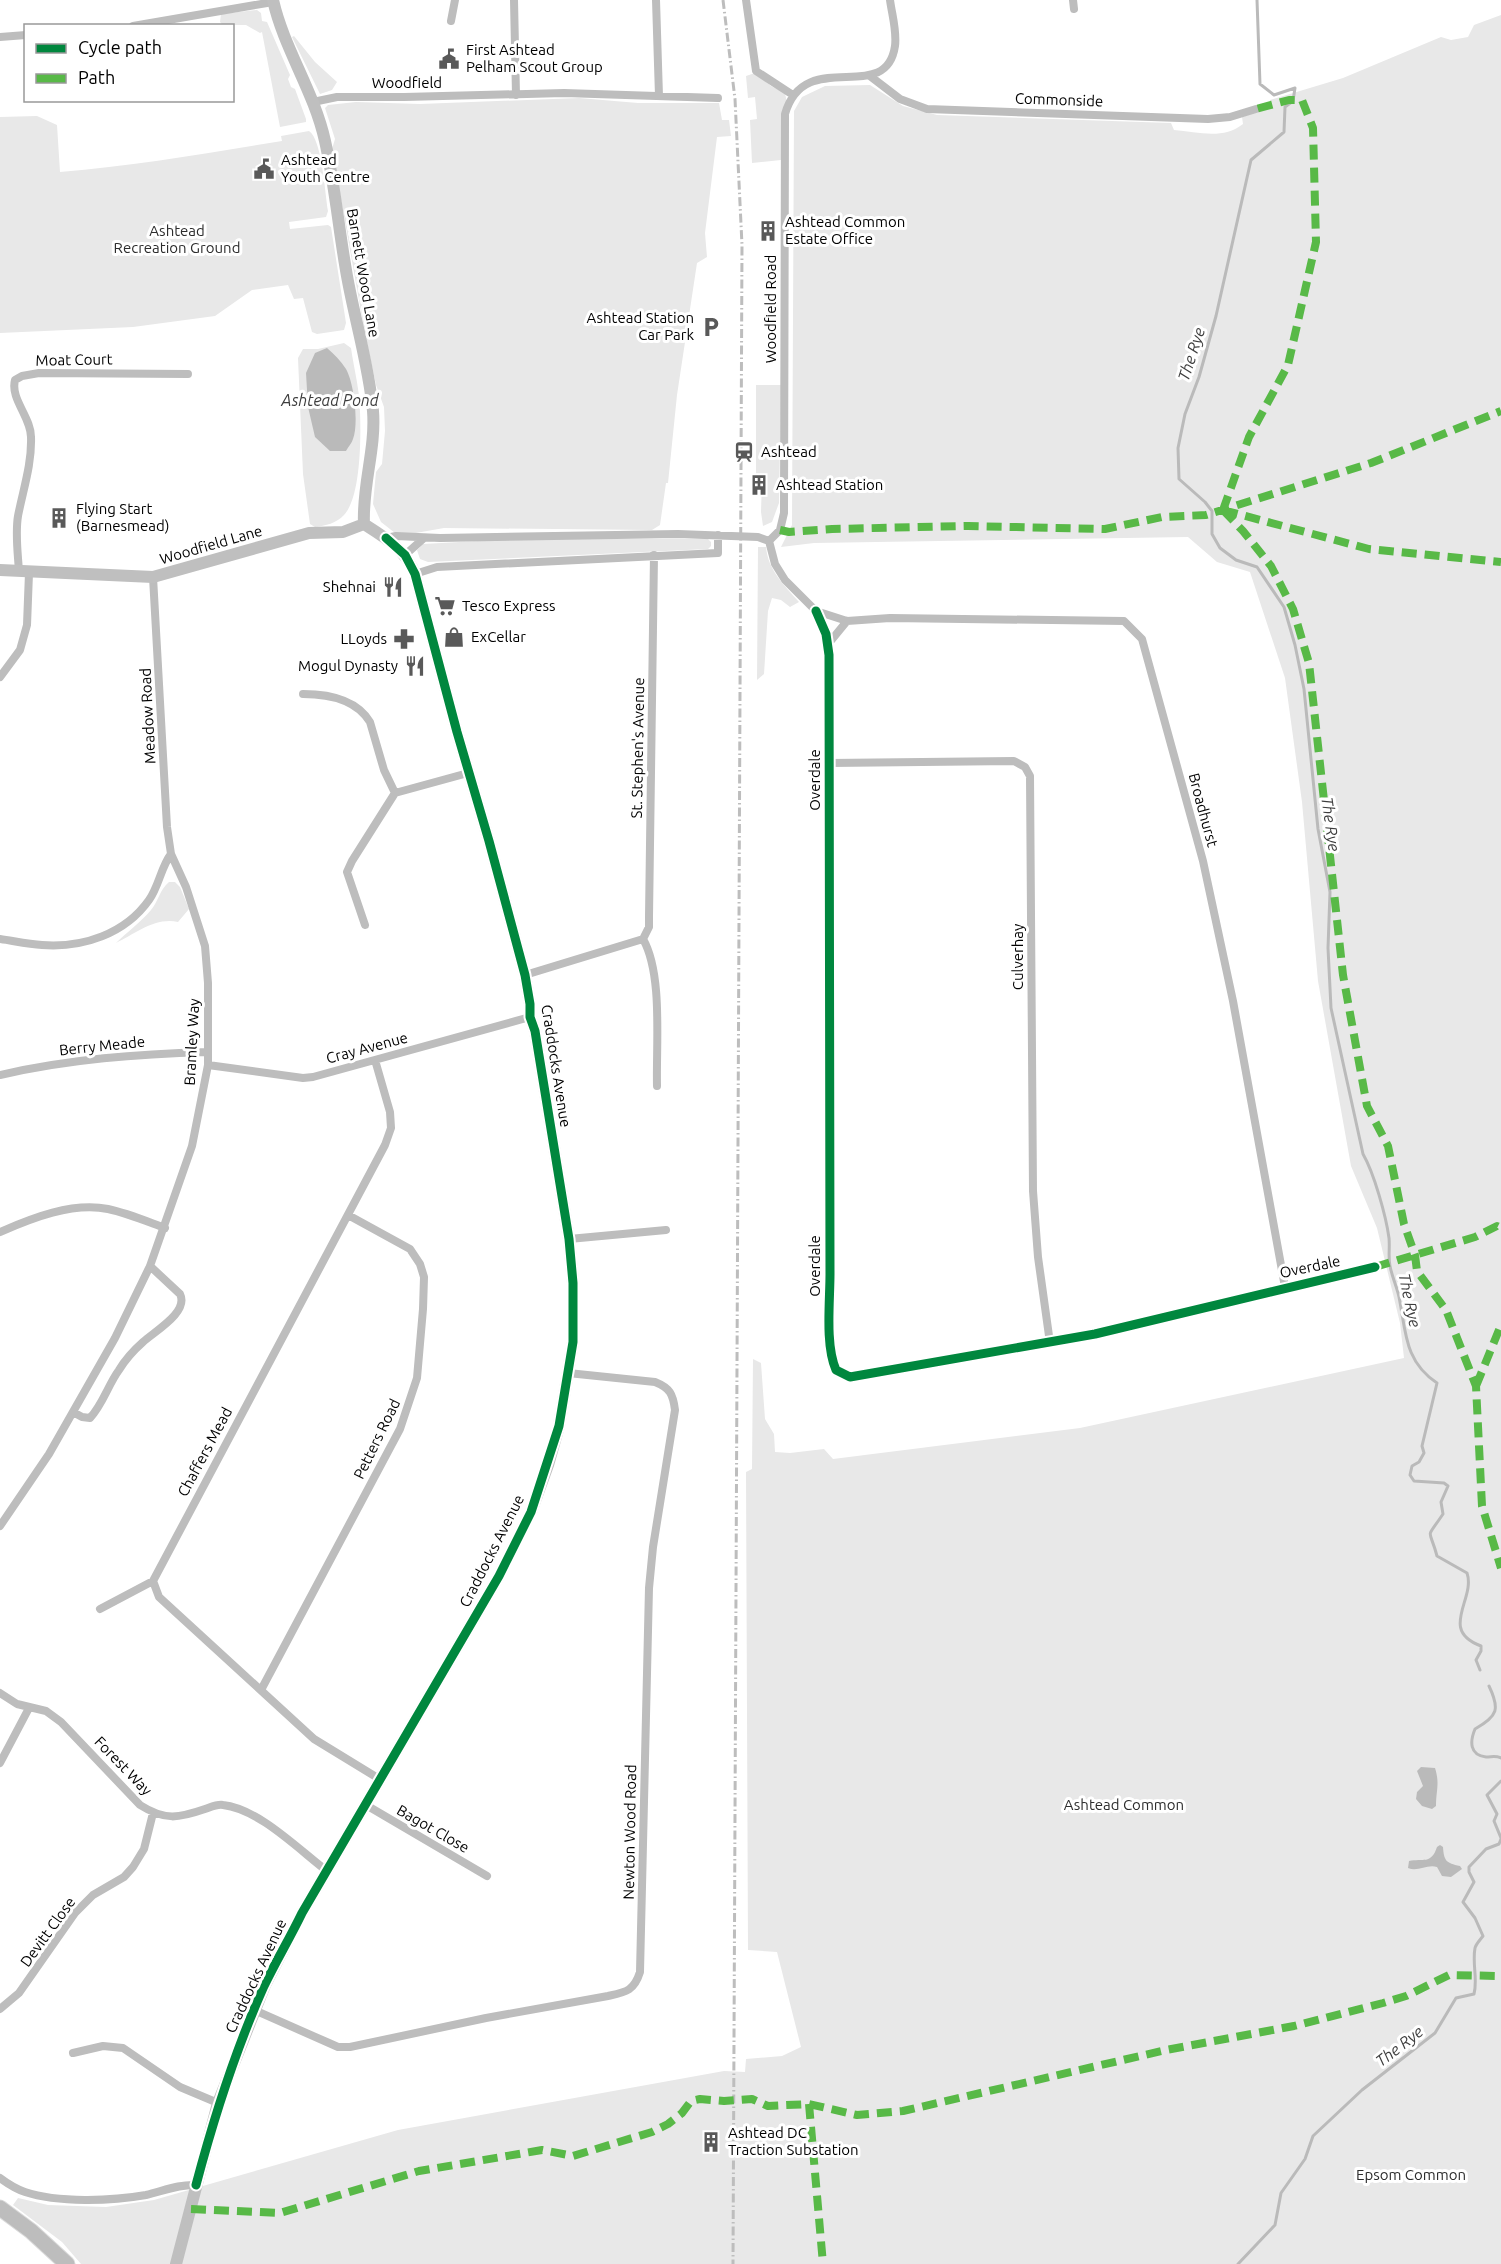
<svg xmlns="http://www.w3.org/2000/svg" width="1501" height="2264" viewBox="0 0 1501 2264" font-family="Ubuntu,sans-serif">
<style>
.green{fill:#e8e8e8}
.water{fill:#bababa}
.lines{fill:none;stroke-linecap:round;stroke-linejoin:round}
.stream{stroke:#bababa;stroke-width:3}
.highway-casing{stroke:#dbdbdb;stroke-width:17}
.street{stroke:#bdbdbd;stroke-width:8}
.secondary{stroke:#bfbfbf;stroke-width:12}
.highway{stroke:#bdbdbd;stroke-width:15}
.rail{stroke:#bdbdbd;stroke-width:3;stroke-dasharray:9 3 1.5 3;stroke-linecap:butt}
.quiet{stroke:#58b947;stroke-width:8;stroke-dasharray:15 8;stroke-linecap:butt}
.cycleway-casing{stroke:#fff;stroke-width:13}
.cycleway{stroke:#00873e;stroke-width:9}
.labels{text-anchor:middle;stroke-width:6;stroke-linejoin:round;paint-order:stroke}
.poi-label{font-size:15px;fill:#000;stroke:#fff;text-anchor:start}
.street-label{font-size:15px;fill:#000;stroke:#fff}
.park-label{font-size:15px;fill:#2c2c2c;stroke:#fff}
.water-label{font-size:16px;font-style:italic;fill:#3d3d3d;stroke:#fff}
</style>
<rect width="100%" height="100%" fill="#fff"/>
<path class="green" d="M257,10L261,13L262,21L267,22L290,75L288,79L291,87L295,89L306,119V122L280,127L262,32L260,33L246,25H223L220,22L221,14Z
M1501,15V2264H81L62,2242L13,2205L18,2198L48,2205L106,2207L154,2200L398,2130L724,2071L745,2072L746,2059L782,2056L801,2047L777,1952L748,1950L746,1472L752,1469L753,1359L761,1363L765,1419L774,1434L775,1452L790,1453L824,1449L833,1459L1080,1428L1404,1358L1400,1323L1377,1228L1351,1166L1318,981L1302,802L1285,678L1250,572L1217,562L1188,537L814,543L781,547L792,525L794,111L802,97L825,86L870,85L903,106L937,115L1171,123L1174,130C1198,132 1223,140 1243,124L1242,117L1269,108L1270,100L1343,78L1441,37L1451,40L1468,37L1474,25Z
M294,36L315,62L337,82L332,90L320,94L292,37Z
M755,73L771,86L785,93L787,103L781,114V160L752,163L750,120L757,119L755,97L748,98L746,76Z
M579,98L638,103H719L722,120H729L731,136L717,137L705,233L707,257L697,263L677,395L668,483H666L660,525L652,530L444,528L410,534L395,533L381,522L373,504L376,472L382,464L385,431L384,407L376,385L364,328L332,149L335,139L325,108L328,105L356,102L420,104Z
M37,116L57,125L60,172C134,166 208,153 282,141L281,136L309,131C322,139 325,194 328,211L326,217L289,222L290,229L328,225L331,227L346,323L344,330L317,334L312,332L303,298L294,299L288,285L252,290L215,316L133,327L0,333V117Z
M344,343L351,348C354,369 360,391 360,412C361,436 361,497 344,515C337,523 325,526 315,527L310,524L303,474L298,358L303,349H318Z
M756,385H781L779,503L772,522L763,526L761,512L762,479L756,478Z
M514,539H708L711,542V546L708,549L428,562L420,559L417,550L423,544Z
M758,547H766C768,570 784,585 799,602L790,607L781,600L772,598L768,611L764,674L757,680Z
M169,882H175L180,887L189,909L178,922C155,917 135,934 116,943C127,932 140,923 151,910C158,902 160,889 169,882Z"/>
<path class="water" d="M327,348C334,354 341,361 346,369C354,383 359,423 353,439C352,443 348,447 346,451H330L315,437L308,407L306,373L315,353Z
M1421,1767L1435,1768C1440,1784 1436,1790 1436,1806L1432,1809L1422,1806L1416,1799L1417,1792L1423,1786L1417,1771Z
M1440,1845L1443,1847C1444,1861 1446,1863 1460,1866L1462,1869L1451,1877L1442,1876L1437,1867C1427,1864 1418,1872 1408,1868L1409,1861C1423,1858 1431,1865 1437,1847Z"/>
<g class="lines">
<path class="stream" d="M1257,0L1260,84L1274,95L1295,88L1293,101L1285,107L1284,132L1251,160L1216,316L1199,377L1185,414L1178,448L1179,479L1205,502L1212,511V534L1220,548L1236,560L1257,567L1284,607L1295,645L1304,689L1318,829L1330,892L1328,948L1331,1008L1363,1154C1374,1173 1386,1216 1389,1238C1390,1248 1388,1257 1390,1266C1392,1277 1397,1287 1399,1297C1406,1331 1404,1361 1437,1383L1422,1446L1424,1453L1419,1462L1412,1466L1410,1475L1414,1481L1444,1483L1448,1486L1441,1502L1443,1514C1425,1541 1429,1526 1437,1556L1467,1573C1476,1599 1438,1630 1481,1646V1651L1476,1660L1480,1670
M1489,1686C1500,1709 1498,1716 1475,1729C1470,1741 1469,1755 1486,1757C1492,1757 1495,1755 1501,1758
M1501,1781L1487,1795L1497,1814L1494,1821L1501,1838
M1238,2264L1275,2225L1281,2193L1305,2159L1313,2136L1362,2090L1435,2033L1456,1998L1474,1994C1478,1979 1472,1964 1475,1948C1476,1944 1480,1940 1483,1936L1475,1918L1463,1902L1474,1882L1469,1872V1867L1486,1849L1499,1844L1501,1839"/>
<g class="highway-casing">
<path id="highway" d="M0,2208L31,2231L67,2264"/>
</g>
<path class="street" d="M514,0L516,95
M656,0L659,96
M746,0L756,71L793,95
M1073,0L1074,9
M451,21L455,0
M133,26L273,2
M0,37L26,35
M870,76L900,99L927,109L1208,119L1230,117L1256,109
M313,102L337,97H404L564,93L718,98
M386,538L396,536L440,538L678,534L758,537L769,541
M769,541L775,564L785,580L816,611L847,621L890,618L1124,621L1142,639L1203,861L1233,1001L1285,1287
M769,541L780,530L784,513L785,114C805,45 886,107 895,46C897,31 892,15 890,0
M405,555L424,538
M654,555L649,917V927L643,939C663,974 656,1044 657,1086
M19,572C18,554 15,534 18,516C23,490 32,464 31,437C31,417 10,399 15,380L22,376L39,373L188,374
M415,574L437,567L718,553V535
M816,611L826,634L829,655L830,1274C830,1302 825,1345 836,1370L850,1377L1095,1334L1375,1267
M829,643L847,621
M0,677L20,650L27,625L29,573
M303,694C328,694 356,699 370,722L384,770L395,793
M830,763L1014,761L1025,767L1030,776L1033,1191L1038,1257L1050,1343
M365,925L347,872L352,861L395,793L468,773
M0,939C14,941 28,944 42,945C83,948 125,934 149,900C159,886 161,867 171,854
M525,975L643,939
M375,1060L390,1112L391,1128L385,1145L153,1581L159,1597L314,1739L381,1780
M208,1065L303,1078L313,1077L530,1017
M0,1075C69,1059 138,1054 208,1052
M0,1232C32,1218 72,1202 108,1209C127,1213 146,1221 165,1228
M569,1239L666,1230
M73,1412L82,1417L90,1418C103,1404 108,1385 119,1370C125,1360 134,1350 143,1342C155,1331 189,1312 180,1294L150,1266
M0,1526L49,1454L115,1338L150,1266L192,1146L208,1065V983L205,946L186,887L171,854L167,827L153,577
M100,1609L153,1581
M261,1690L400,1429L417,1378L423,1309L424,1277L420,1264L410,1249L348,1215
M0,1693L17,1704L46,1711L61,1722L140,1805C165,1821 179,1818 205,1809C211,1807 217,1804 223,1805C259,1809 298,1849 327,1871
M0,1763L29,1708
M366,1805L487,1876
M0,2009L19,1993L75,1913L93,1895L124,1877L133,1867L144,1849L153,1813
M254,2010L329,2043L338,2047H350L486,2018L608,1996C626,1992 634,1991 640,1972L649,1588L653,1547L675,1410C673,1394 670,1388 655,1382L568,1373
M73,2053L103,2046L123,2048L180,2087L218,2103
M0,2178C8,2184 16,2189 25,2192C58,2203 112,2201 146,2195C163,2191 179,2184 196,2185"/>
<path class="secondary" d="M273,0C284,49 314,91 325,141C335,185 339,232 347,276C355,321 369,366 373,411C376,449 362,486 364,524
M0,570L153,577L309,533L343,532L364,524
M176,2264L218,2103L265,1985L302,1913L499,1576L531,1512L548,1465L559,1426L573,1342V1283L569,1239L535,1031L530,1017V1004L525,975L489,841L457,732L415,574C405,549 386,538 364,524"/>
<use href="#highway" class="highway"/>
<path class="rail" d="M723,0L735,99L742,245L733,2264"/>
<path class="quiet" d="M1223,510L1243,531L1271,566L1293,609L1309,663L1343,975L1367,1106L1388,1146L1404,1224L1415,1255L1417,1271L1446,1310L1476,1386L1482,1506L1501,1568
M1223,510L1249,437L1288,365L1316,242L1313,128L1302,100H1289L1256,109
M1223,510L1369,549L1501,562
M780,530L789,532L832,529L968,526L1105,529L1162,517L1206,515L1371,463L1501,411
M1375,1267L1475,1237L1497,1226L1501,1228
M1476,1386L1501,1325
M809,2104L823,2264
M191,2209L280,2213L419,2171L542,2150L573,2156L652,2132L668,2124L682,2113L691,2101L700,2099L724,2101L752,2099L768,2106L809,2104L857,2115L903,2111L1166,2050L1294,2026L1383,2003L1406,1996L1449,1975L1501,1976"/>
<g class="cycleway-casing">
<path id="cycleway" d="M816,611L826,634L829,655L830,1274C830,1302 825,1345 836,1370L850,1377L1095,1334L1375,1267
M196,2185C214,2117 235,2051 264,1986C276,1961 290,1938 302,1913L499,1576L531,1512L559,1426L573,1342V1283L569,1239L535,1031L530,1017V1004L525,975L489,841L457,732L415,574L405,555L386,538"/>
</g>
<use href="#cycleway" class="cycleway"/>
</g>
<defs>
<g id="civic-bare" transform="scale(1.62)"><path d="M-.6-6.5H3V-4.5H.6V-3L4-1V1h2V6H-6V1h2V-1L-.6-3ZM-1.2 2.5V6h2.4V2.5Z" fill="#595959" stroke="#fff" stroke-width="2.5" paint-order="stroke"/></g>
<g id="building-bare" transform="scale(1.62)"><path d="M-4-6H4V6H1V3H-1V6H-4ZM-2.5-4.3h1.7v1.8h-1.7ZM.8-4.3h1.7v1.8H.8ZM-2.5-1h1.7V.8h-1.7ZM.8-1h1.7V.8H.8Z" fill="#595959" stroke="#fff" stroke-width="2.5" paint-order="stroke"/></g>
<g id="parking-bare" transform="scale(1.62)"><path d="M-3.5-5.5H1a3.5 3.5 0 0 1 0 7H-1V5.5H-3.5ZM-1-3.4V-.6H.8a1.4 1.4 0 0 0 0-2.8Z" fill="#595959" stroke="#fff" stroke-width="2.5" paint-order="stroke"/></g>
<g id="station-bare" transform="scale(1.62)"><path d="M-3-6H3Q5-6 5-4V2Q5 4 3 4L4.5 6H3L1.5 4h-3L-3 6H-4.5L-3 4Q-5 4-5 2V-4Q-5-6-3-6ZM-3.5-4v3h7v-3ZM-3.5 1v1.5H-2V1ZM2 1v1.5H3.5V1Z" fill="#595959" stroke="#fff" stroke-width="2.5" paint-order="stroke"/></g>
<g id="restaurant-bare" transform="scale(1.62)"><path d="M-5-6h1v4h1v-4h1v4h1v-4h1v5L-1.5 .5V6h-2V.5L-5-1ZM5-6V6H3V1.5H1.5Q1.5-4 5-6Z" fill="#595959" stroke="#fff" stroke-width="2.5" paint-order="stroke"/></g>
<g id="supermarket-bare" transform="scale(1.62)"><path d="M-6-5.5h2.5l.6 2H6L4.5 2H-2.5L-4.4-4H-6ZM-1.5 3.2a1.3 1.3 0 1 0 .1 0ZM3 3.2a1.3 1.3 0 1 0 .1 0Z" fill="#595959" stroke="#fff" stroke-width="2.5" paint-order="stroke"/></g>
<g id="shop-bare" transform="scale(1.62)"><path d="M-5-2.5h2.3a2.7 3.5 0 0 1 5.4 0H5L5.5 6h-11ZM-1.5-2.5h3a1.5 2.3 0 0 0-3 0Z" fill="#595959" stroke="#fff" stroke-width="2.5" paint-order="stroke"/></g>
<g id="pharmacy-bare" transform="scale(1.62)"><path d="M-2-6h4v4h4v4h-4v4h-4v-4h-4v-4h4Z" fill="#595959" stroke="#fff" stroke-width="2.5" paint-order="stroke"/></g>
</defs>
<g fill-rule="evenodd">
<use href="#civic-bare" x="449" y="59"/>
<use href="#civic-bare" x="264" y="169"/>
<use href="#building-bare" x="768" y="231"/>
<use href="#parking-bare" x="711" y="327"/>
<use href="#station-bare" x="744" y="452"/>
<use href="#building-bare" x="759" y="485"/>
<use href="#building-bare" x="59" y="518"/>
<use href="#restaurant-bare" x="393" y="587"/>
<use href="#supermarket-bare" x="445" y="606"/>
<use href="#shop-bare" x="454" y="637"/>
<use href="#pharmacy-bare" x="404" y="639"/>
<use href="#restaurant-bare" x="415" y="666"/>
<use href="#building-bare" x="711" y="2142"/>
</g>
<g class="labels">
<g class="poi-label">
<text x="466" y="55">First Ashtead<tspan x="466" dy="17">Pelham Scout Group</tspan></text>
<text x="281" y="165">Ashtead<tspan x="281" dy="17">Youth Centre</tspan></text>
<text x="785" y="227">Ashtead Common<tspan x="785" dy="17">Estate Office</tspan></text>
<text x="694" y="323" text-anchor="end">Ashtead Station<tspan x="694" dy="17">Car Park</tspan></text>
<text x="761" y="457">Ashtead</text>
<text x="776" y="490">Ashtead Station</text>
<text x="76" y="514">Flying Start<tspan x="76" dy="17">(Barnesmead)</tspan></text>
<text x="376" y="592" text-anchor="end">Shehnai</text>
<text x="462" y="611">Tesco Express</text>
<text x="471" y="642">ExCellar</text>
<text x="387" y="644" text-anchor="end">LLoyds</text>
<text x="398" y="671" text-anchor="end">Mogul Dynasty</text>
<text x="728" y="2138">Ashtead DC<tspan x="728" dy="17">Traction Substation</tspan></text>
</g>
<g class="street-label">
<text x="407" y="88">Woodfield</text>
<text transform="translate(1059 100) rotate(2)" y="5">Commonside</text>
<text transform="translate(363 273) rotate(80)" y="5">Barnett Wood Lane</text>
<text transform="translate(771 309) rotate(-90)" y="5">Woodfield Road</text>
<text transform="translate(74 360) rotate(-1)" y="5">Moat Court</text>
<text transform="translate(211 545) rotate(-16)" y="5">Woodfield Lane</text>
<text transform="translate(148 716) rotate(-93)" y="5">Meadow Road</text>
<text transform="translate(638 748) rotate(-89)" y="5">St. Stephen's Avenue</text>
<text transform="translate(815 780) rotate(-90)" y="5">Overdale</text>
<text transform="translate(1203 810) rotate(75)" y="5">Broadhurst</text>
<text transform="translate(1018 957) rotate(-90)" y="5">Culverhay</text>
<text transform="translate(192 1042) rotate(-87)" y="5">Bramley Way</text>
<text transform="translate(102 1046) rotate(-6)" y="5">Berry Meade</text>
<text transform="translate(367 1048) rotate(-15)" y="5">Cray Avenue</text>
<text transform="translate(556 1066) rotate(81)" y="5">Craddocks Avenue</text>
<text transform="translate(815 1266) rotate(-90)" y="5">Overdale</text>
<text transform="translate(1310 1267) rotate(-12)" y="5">Overdale</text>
<text transform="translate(377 1439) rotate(-64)" y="5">Petters Road</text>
<text transform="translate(205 1452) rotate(-62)" y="5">Chaffers Mead</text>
<text transform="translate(492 1551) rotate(-63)" y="5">Craddocks Avenue</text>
<text transform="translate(123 1766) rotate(46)" y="5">Forest Way</text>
<text transform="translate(433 1829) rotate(30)" y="5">Bagot Close</text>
<text transform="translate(630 1832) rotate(-89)" y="5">Newton Wood Road</text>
<text transform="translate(48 1932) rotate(-54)" y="5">Devitt Close</text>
<text transform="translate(256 1976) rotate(-65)" y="5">Craddocks Avenue</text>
</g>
<g class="park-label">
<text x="177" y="236">Ashtead<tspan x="177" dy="17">Recreation Ground</tspan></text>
<text x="1124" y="1810">Ashtead Common</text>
<text x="1411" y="2180">Epsom Common</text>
</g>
<g class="water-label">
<text transform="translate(1191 354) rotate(-72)" y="6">The Rye</text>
<text x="330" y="406">Ashtead Pond</text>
<text transform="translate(1331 824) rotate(82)" y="6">The Rye</text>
<text transform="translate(1410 1300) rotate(78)" y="6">The Rye</text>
<text transform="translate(1399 2046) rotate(-38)" y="6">The Rye</text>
</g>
</g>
<rect x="24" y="24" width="210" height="78" fill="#ffffff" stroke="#999999" stroke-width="1.5"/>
<rect x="36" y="44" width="30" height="9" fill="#00873e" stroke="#999999" stroke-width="1.5"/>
<text x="78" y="54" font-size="18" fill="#000000">Cycle path</text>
<rect x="36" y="74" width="30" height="9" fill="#58b947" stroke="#999999" stroke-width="1.5"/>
<text x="78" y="84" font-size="18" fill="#000000">Path</text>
</svg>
